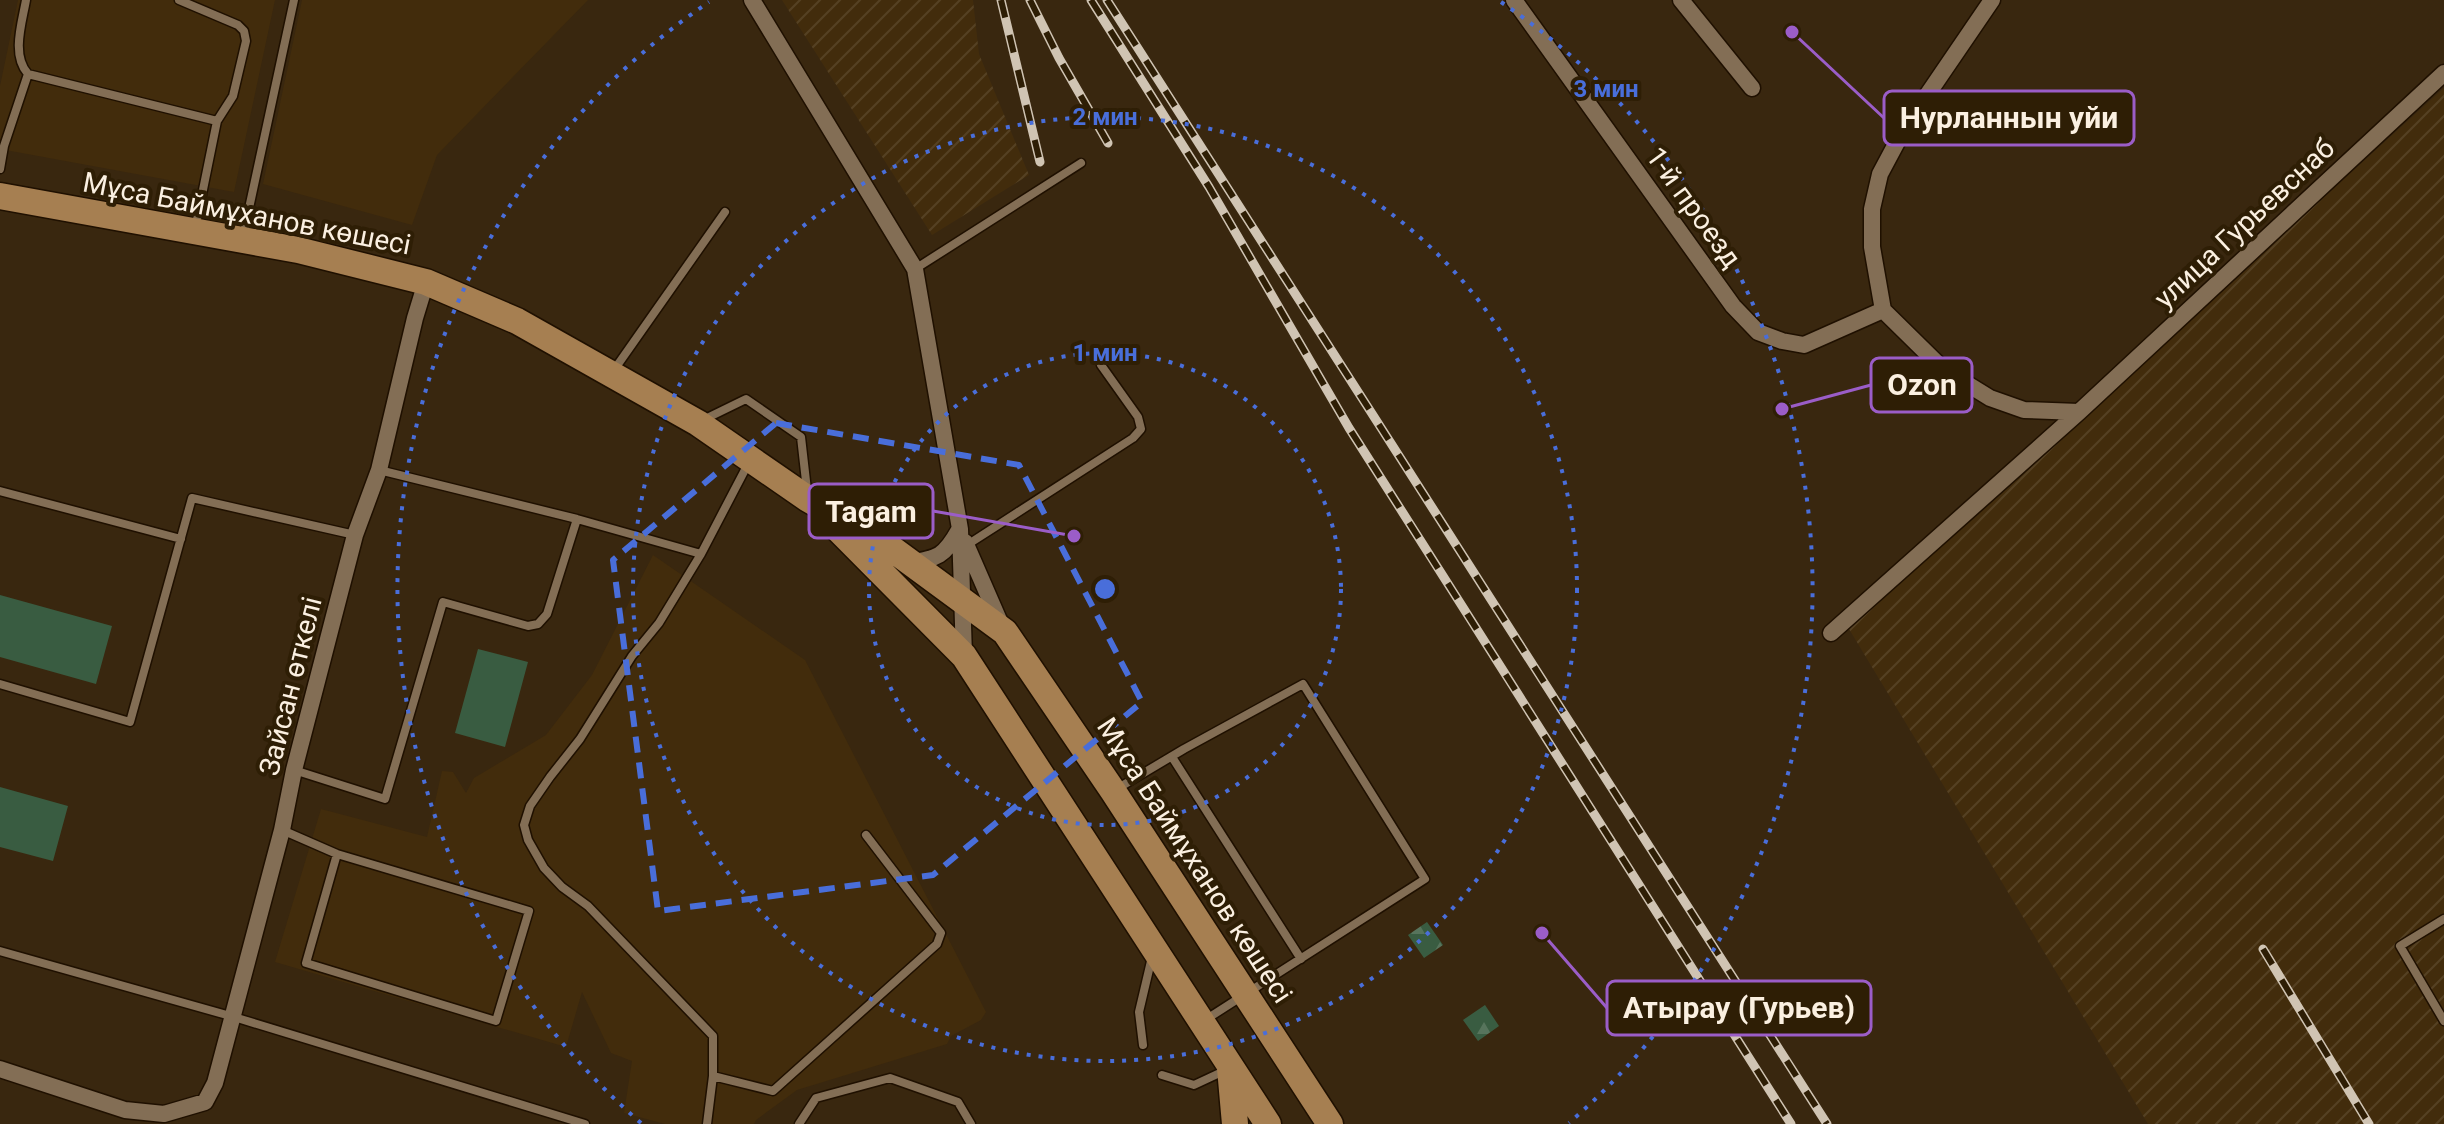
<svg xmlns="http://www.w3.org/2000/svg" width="2444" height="1124" viewBox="0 0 2444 1124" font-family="Roboto,sans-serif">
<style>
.built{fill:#422c0c}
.industrial{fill:url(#industrial-furrows)}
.forest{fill:url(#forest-firs)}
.pitch{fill:#395c41}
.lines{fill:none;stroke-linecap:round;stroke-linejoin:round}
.service-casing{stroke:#1f1000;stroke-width:11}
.minor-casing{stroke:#1f1000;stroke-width:19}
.primary-casing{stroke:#1f1000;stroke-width:29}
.service{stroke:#836e55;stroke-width:8}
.minor{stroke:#836e55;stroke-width:16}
.primary{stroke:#a67f51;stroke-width:26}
.rail-casing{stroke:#d0c4b3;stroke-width:9}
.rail{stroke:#2e1e05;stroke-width:6;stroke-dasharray:18;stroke-linecap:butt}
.marked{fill:none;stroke:#496eda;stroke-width:6;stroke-dasharray:16 10;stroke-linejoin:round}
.ring{fill:none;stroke:#496eda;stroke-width:4;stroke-dasharray:4 8}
.labels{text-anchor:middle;stroke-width:8;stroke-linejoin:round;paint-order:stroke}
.street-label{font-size:28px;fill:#fbf0e1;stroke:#2e1e05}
.centre{fill:#496eda;stroke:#2e1e05;stroke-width:4}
.ring-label{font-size:24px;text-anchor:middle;font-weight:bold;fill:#496eda;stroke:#2e1e05;stroke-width:8;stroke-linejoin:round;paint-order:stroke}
.leader{fill:none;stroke:#9b5dc8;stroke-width:3}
.callout-dot{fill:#9b5dc8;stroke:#2e1e05;stroke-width:3}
.callout{fill:#2e1e05;stroke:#9b5dc8;stroke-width:3}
.callout-label{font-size:30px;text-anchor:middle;font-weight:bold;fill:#fbf0e1}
</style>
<defs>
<pattern id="industrial-furrows" width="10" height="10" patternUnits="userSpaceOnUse" patternTransform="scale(2)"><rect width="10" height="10" fill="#422c0c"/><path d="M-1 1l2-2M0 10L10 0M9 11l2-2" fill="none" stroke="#554123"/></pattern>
<pattern id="forest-firs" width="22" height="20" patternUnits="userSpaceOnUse" patternTransform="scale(2)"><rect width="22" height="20" fill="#395c41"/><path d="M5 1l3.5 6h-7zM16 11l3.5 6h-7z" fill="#57745c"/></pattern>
</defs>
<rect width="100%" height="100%" fill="#39270f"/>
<path class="built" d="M18,0H275L234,192L0,149V86Z
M302,0H588L437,155L412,225L263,184Z
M653,555L805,660L986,1012L981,1020L951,1036L947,1044L797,1090L756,1120L754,1124H665L624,1113L632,1061L611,1053L582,992L566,1047L275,962L321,809L427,837L442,771L453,772L466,793L474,778L546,735L592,675Z"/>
<path class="industrial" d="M782,0H973L979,54L1029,175L932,235Z
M2444,88V1124H2148L1849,629Z"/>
<path class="forest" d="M1427,922L1443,945L1424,958L1408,935Z
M1485,1005L1499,1026L1478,1041L1463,1020Z"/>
<path class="pitch" d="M0,595L112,626L96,684L0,657Z
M478,649L528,662L505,747L455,733Z
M0,787L68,806L53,861L0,847Z"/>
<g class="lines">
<g class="service-casing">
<path id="service" d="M26,0C22,23 11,55 28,74L217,121
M179,0L238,25L244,31L246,41L233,96L217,121L195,229
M0,169L4,146L28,74
M243,236L294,0
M915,269L1081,163
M614,370L725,212
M705,419L746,399L801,437L807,490
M379,470L577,519L701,554
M0,491L181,539
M967,545L1133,438L1141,429L1138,417L1101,365
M0,684L130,722L192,498L355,535
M1172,757L1301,959
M294,770L385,799L443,602L528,626L538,624L547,614L577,519
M1115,790L1184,749L1303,684L1425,879L1205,1020
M282,830L337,854L529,911L496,1021L306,963L337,854
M2444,919L2400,946L2444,1021
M0,951L234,1017L585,1124
M1143,1045L1139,1012L1152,957
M1162,1075L1194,1085L1224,1071
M713,1076L773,1091L937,944L941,933L866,835
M707,1124L713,1076V1036L588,906L562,887L544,868L528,840L524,825L530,806L550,777L580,739L632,656L659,623L701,554L748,464
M799,1124L816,1098L890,1078L958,1102L971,1124"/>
</g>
<g class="minor-casing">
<path id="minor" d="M752,0L915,269L960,529L964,656
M1514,0L1733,306L1758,332L1782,341L1804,345L1883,310
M1681,0L1752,88
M1992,0L1904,129L1880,174L1872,209V247L1883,310L1943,369L1990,398L2024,410L2079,412
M965,542L1002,627
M909,563C938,558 944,557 959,530
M1831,633L2079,412L2444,73
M0,1069L125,1110L164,1114L205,1102L215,1083L282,830L294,770L355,535L379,470L415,318L426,282"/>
</g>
<g class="primary-casing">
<path id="primary" d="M0,196L298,250L426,282L517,321L698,423L808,499L884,543L1005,632L1113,791L1330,1124
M836,527L964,656L1268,1124
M1230,1068L1235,1124"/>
</g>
<use href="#service" class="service"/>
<use href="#minor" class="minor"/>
<use href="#primary" class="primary"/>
<g class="rail-casing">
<path id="rail" d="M1001,0L1040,162
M1030,0L1059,58L1108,143
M1091,0L1209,187L1349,428L1791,1124
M1107,0L1827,1124
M2263,949L2369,1124"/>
</g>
<use href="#rail" class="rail"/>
</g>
<path class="marked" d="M776,423L1019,465L1142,702L933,875L658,911L613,560Z"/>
<g class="ring">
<circle cx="1105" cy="589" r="236"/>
<circle cx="1105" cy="589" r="472"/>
<path d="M641 1123A708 708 0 0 1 709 2M1501 2A708 708 0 0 1 1569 1123"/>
</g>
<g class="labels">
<g class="street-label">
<text transform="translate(1694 207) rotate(54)" y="10">1-й проезд</text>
<text transform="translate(247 213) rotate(11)" y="10">Мұса Баймұханов көшесі</text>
<text transform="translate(2244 223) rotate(-43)" y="10">улица Гурьевснаб</text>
<text transform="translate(290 686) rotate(-76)" y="10">Зайсан өткелі</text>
<text transform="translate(1195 860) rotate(57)" y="10">Мұса Баймұханов көшесі</text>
</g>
</g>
<circle cx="1105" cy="589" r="12" class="centre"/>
<g class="ring-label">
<text x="1606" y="97">3 мин</text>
<text x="1105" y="125">2 мин</text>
<text x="1105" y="361">1 мин</text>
</g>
<path class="leader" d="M1792 32L1884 118M1782 409L1871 385M1074 536L933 511M1542 933L1607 1008"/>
<g class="callout-dot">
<circle cx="1792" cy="32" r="8"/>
<circle cx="1782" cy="409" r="8"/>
<circle cx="1074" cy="536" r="8"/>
<circle cx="1542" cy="933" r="8"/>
</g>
<g class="callout">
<rect x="1884" y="91" width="250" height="54" rx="8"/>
<rect x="1871" y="358" width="101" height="54" rx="8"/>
<rect x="809" y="484" width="124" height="54" rx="8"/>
<rect x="1607" y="981" width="264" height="54" rx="8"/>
</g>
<g class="callout-label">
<text x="2009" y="128">Нурланнын уйи</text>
<text x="1922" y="395">Ozon</text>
<text x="871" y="522">Tagam</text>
<text x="1739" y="1018">Атырау (Гурьев)</text>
</g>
</svg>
